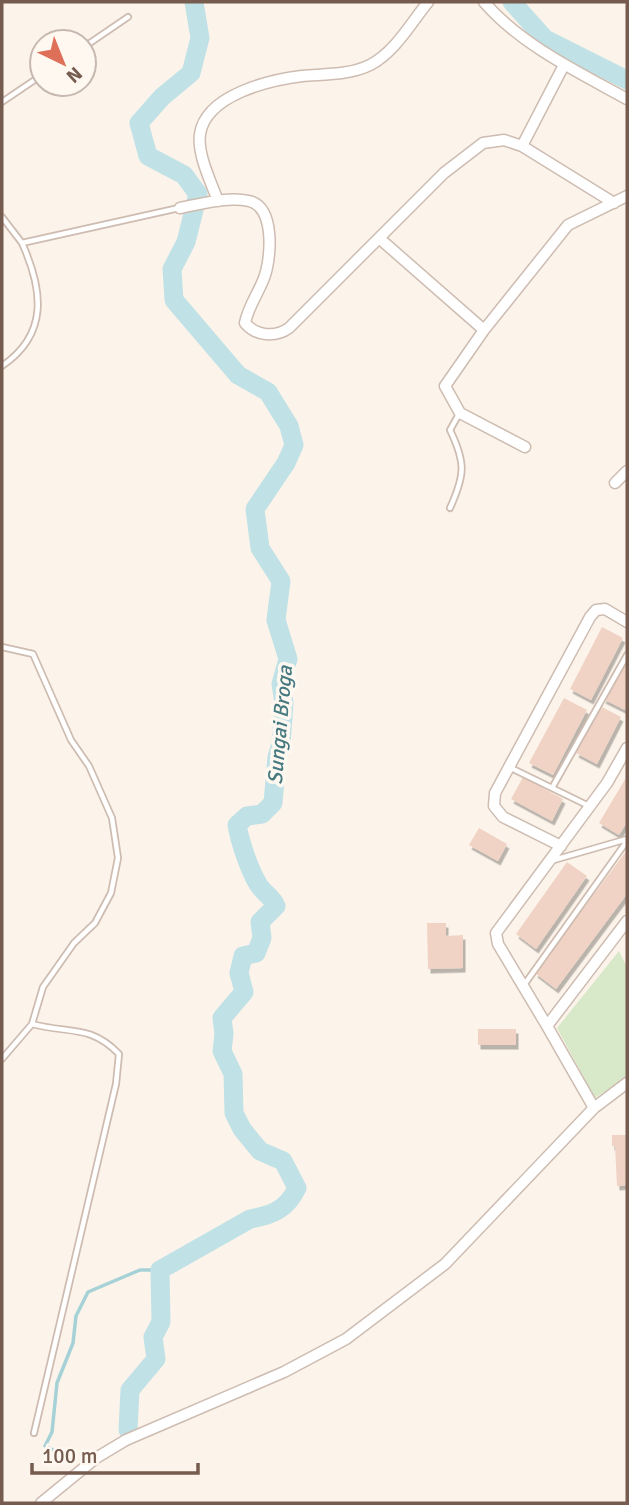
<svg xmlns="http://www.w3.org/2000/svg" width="629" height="1505" viewBox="0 0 629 1505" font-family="Signika,sans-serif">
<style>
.green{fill:#d8e9c9}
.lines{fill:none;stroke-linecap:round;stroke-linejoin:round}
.stream{stroke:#a6d1d6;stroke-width:3.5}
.river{stroke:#c0e1e5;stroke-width:19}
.building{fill:#f0d3c4;filter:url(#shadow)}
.service-casing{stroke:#cebcb1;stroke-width:8}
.minor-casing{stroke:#cebcb1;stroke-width:13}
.service{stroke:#fff;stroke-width:4.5}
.minor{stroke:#fff;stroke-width:10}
.labels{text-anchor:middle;stroke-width:7;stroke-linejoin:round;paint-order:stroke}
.water-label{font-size:21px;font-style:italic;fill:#467a80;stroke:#fef8f1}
</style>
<defs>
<filter id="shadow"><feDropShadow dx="2.5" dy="4.5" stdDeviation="0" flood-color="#0004"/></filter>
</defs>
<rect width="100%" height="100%" fill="#fcf4eb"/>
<path class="green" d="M619,951L627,967V1077L595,1098L557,1028Z"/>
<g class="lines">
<path class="stream" d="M64,1455L45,1446L52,1432L57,1383L73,1343L76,1316L88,1292L140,1270H160"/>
<path class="river" d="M512,2L545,39L627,80
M128,1430L130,1390L156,1359L153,1337L161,1322L160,1270L250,1219C273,1215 287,1209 297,1188L283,1161L260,1151L242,1129L234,1113L233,1074L222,1051L224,1034L222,1018L244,992L239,973L243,956L256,953L262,938L260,922L276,906C273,897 263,893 258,884C249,869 240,842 237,825L247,816L262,814L273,803L277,757L281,744L284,703L281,684L288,659L276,620L281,581L260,548L255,509L286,463L294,445L289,426L268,392L238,375L174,300L172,269L186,242L198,194L184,175L148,156L139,123L162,97L191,73L200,38L194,2"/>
</g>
<path class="building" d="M602,627L623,638L591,700L570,689Z
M627,650V706L625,710L603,699Z
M564,698L587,710L553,775L529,763Z
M600,706L621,717L597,764L576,753Z
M627,776V822L619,835L599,823Z
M523,777L563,799L552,821L511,799Z
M479,828L507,844L498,861L469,845Z
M627,850V894L556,989L535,973Z
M567,862L587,876L536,949L516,934Z
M427,923H446V936L463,935V968L428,969Z
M478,1029H516V1045H478Z
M612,1135H627V1185L617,1186L615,1146H612Z"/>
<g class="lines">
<g class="service-casing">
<path id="service" d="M84,47L128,17
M2,102L42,75
M2,217L22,243L179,208
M2,366C49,334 43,290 22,243
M450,508C465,475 466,463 450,430L459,414
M2,647L33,654L71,740L89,766L112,818L118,858L111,893L95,923L74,943L43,987L32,1024L2,1059
M509,767L589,806
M552,788L627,655
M554,860L627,839
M524,985L627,841
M32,1024C69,1034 90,1024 119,1054L116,1084L34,1433"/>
</g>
<g class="minor-casing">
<path id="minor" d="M484,2C521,45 578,72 627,99
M522,146L564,65
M218,201C211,182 197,154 200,134C206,95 269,80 302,76C324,74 350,75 370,65C395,52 411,23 428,2
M180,208C201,204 228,196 249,201C276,207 271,260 264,278C258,294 248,307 245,323C256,336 275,338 289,328L444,173L483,143L504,140L522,146L614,203
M379,238L484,330
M525,447L460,413L445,386L484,330L568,225L627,196
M615,483L627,471
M561,846L503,817L494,806L495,793L590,617L596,610L605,609L627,622
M547,1026L498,944L496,933L607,783L627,748
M594,1108L547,1026L627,921
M41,1503L96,1458L126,1440L284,1372L346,1339L445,1264L594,1108L627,1083"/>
</g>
<use href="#service" class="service"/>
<use href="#minor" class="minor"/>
</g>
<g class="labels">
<g class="water-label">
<text transform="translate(280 725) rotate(-85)" y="7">Sungai Broga</text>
</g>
</g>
<rect width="629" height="1505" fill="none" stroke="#765b4f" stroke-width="7"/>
<g transform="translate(63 63) rotate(137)"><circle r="33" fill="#fef8f1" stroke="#c8b9b0" stroke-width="2"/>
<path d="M0-5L12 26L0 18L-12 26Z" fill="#de6f58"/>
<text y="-10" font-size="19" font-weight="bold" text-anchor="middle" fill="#765b4f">N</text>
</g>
<path d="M32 1463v10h166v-10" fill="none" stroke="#765b4f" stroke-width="3.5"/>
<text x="42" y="1463" font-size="21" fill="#765b4f" stroke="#fef8f1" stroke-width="5" paint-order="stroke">100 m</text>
</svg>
